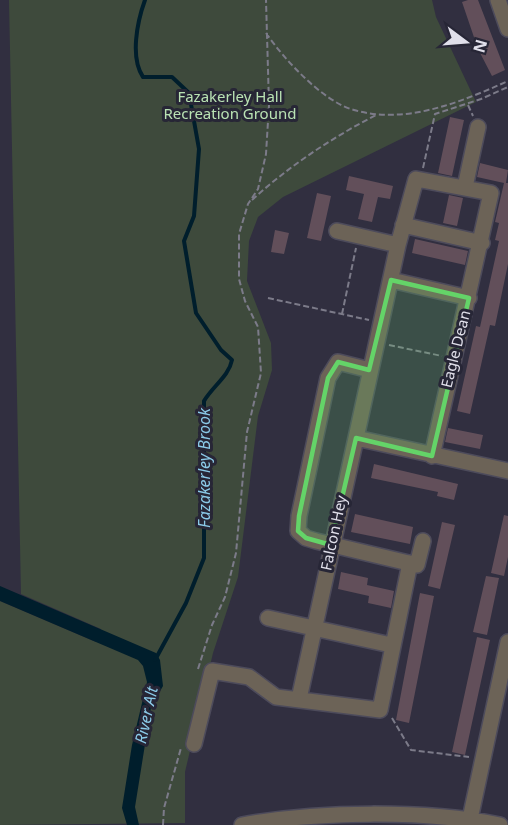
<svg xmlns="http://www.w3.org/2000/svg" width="508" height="825" viewBox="0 0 508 825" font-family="'Noto Sans',sans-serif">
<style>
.green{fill:#3e4a3c}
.water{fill:#001e2c}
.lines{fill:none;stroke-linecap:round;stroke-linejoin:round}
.stream{stroke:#001e2c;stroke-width:4}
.building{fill:#624f5a}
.minor-casing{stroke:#4d4b5b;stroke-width:18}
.path{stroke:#7c7b89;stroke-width:2;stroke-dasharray:6 3;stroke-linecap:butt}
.minor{stroke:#6c6357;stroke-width:15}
.marked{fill:#64d468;fill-opacity:0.2;stroke:#64d468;stroke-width:4.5;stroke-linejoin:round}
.labels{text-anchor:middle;stroke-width:6;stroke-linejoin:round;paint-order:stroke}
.park-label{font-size:15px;fill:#b9e2b3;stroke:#272636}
.street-label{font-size:15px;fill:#e0dfea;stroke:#272636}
.water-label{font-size:16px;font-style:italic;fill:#8bcae8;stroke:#272636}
</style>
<rect width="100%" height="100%" fill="#312f40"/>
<path class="green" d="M9,0H432L436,17L476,102L283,197L258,217L249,241L247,281L271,343L272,370L258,416L238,577L213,653L185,772V823L0,825V601L96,642L101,629L21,594Z"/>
<path class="water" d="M0,586L156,653L160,660L163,686L151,707L135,807L139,825H127L122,808L132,745L147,682L143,666L138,660L0,601Z"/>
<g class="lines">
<path class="stream" d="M145,0C137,22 130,58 143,77H172L189,93L199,149L194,216L184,241L196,313L221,350L232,360C229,376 213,386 204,401V558L186,603L155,660"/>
</g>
<path class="building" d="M468,0H478L505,70L492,76L478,49L462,2Z
M450,117L464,120L452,176L438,173Z
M480,163L508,170L506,183H508V264L495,326L490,325L470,414L457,411L476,326L480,327L499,241L495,240L499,223L495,222L504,183L477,177Z
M349,176L393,186L390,199L378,197L372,222L358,219L364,194L346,190Z
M317,193L331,196L321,241L307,238Z
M449,195L463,198L457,226L443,223Z
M275,230L289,233L284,254L271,252Z
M415,239L468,251L465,265L412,253Z
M448,428L483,435L480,449L445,442Z
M374,464L458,484L454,500L437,496L438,492L371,478Z
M355,514L413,527L410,544L351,532Z
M504,515L508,516V557L504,576L491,573Z
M442,522L455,525L440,589L428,586Z
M341,572L368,578L367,585L394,591L391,608L368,603L369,596L338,589Z
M486,576L499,578L487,635L473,632Z
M420,593L434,596L409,723L396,720Z
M477,637L490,640L465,755L452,752Z"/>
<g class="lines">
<g class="minor-casing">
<path id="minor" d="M498,0L508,29
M465,187L478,127
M403,225L482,243
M337,231L398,245
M391,280L469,298
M370,370L338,362L328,378L299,516L298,531L306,538L316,541L417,565L423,541
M432,456L491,193L416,179L398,245L356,438L508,471
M268,618L391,645
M299,699L356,438
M194,744L212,671L249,677L276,697L380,710L410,563
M470,819L508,642
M242,825C317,811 425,810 500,825"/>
</g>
<path class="path" d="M266,33C283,58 323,102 354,110C406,125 461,102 508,81
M468,105L473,116
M423,168L435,114L481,99L508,87
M252,200C289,166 333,137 378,114
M268,298L369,320
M342,314L356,248
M389,345L442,356
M198,669L212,625L225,597L236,553L247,432L261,373L258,327L245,301L239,279V234L248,204L258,189L266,154L269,105L266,0
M392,718L411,750L469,757
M163,825L164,808L181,748"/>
<use href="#minor" class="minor"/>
</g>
<path class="marked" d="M391,280L469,298L432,456L356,438L331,545L306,538L298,531L299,516L328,378L338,362L369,370Z"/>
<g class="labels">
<g class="park-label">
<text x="230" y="102">Fazakerley Hall<tspan x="230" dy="17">Recreation Ground</tspan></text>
</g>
<g class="street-label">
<text transform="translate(456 349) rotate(-76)" y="5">Eagle Dean</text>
<text transform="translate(334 533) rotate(-78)" y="5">Falcon Hey</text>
</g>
<g class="water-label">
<text transform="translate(204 468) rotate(-90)" y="6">Fazakerley Brook</text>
<text transform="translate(146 715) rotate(-78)" y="6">River Alt</text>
</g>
</g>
<g transform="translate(466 42) rotate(106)" stroke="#272636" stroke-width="4.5" paint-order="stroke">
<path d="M0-4.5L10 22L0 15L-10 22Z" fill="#e0dfea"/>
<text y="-9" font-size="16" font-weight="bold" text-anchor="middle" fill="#e0dfea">N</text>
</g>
</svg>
